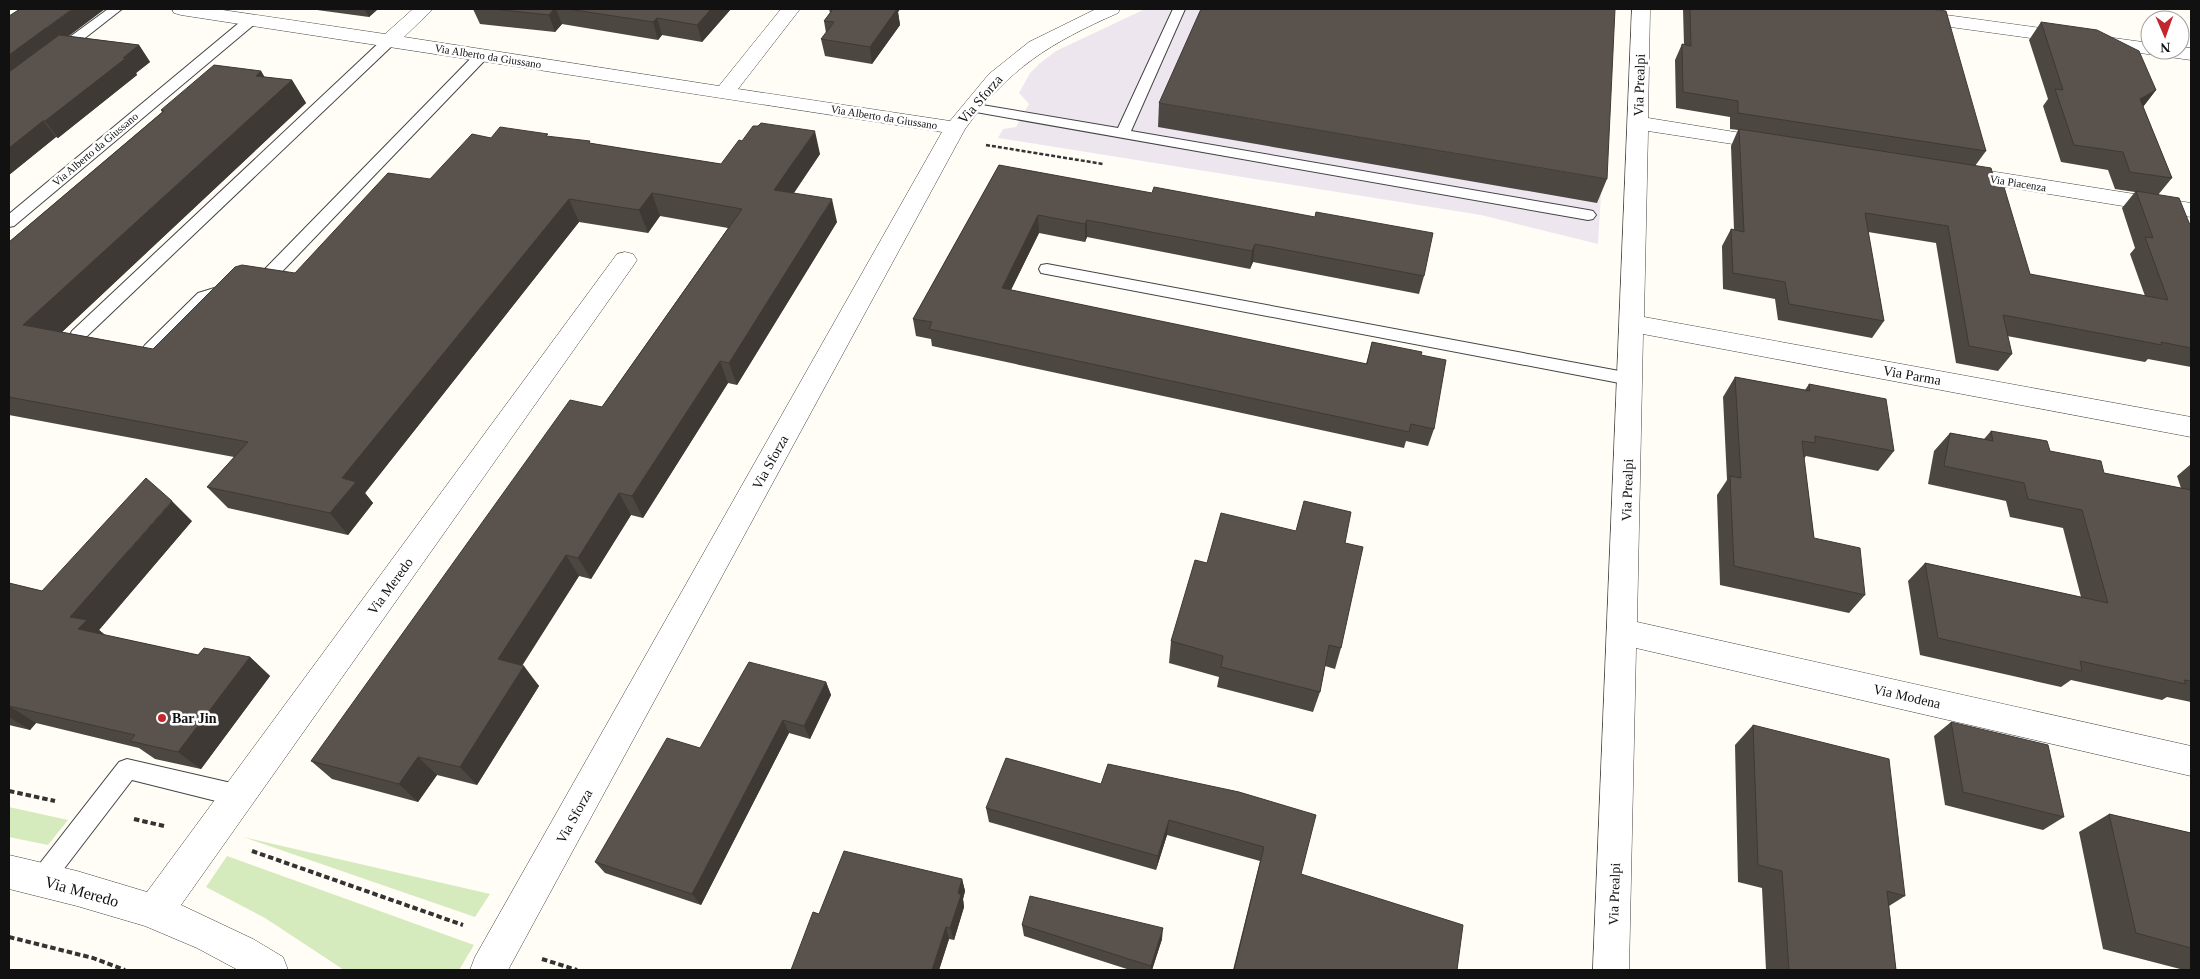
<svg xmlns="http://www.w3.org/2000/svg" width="2200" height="979" viewBox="0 0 2200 979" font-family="'Times New Roman',serif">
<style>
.industrial{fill:#eee6ef}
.green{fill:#d5ebbd}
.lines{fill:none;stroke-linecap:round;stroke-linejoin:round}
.service-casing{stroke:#444;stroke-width:2}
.minor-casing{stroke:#444;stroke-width:1}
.path-far1{stroke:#333;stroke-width:2.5;stroke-dasharray:4 2;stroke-linecap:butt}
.path{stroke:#333;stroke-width:4;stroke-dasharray:5.5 3;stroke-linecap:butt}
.service{fill:#fff;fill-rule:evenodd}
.minor{fill:#fff;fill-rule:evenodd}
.wall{fill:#4d4742}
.shaded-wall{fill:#3f3936}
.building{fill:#5a524d;stroke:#3f3936}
.poi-dot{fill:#c4262e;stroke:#fff;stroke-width:2}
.labels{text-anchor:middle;stroke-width:5;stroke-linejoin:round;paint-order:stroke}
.far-street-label{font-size:11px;fill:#111;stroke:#fff}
.street-label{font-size:14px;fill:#111;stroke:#fff}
.poi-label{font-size:14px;font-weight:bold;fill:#111;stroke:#fff;text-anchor:start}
.near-street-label{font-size:16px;fill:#111;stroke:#fff}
</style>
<rect width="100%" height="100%" fill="#fffdf5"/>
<path class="industrial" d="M1145,9H1612L1598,244L1481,215L998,138L1003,129L1016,127L1029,104L1019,93L1030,73L1039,64L1056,51Z"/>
<path class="green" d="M9,807L68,820L48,845L9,837Z
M243,837L490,894L475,917Z
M227,856L474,945L459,970H344L265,918L206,887Z"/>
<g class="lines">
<g class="service-casing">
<path id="service" d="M108,9H122L62,56H52L50,53L52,50Z
M1173,9H1185L1131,131L1588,210L1593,211L1596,215L1593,219L1588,220L970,111L963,107L970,103L1118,128Z
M251,16L258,20L256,23L14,226L9,227V214L246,17Z
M389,37L394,38L396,41L394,44L84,339L78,341L72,339L70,335L72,331L384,38Z
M482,51L489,55L487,58L272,282L210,301L157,353L151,355L145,353L142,349L145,345L198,293L260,274L477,52Z
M1047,264L1630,373L1636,375L1639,379L1636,383L1630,385L1041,273L1039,269L1041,265Z
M127,759L240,785L248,788L251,796L248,804L240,807L132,780L50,887L42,891L34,887L30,879L34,871L119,762Z"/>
</g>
<g class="minor-casing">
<path id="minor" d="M172,9H216L385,34L413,9H433L404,37L719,86L781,9H800L738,89L950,121L989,74L1029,42L1096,9H1120L1118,13C1050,43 1009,68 965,129L508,970H470L475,957L942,132L181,15L174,13Z
M1632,9H1650L1648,118L1772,138L1780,139L1783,144L1780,149L1772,150L1648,131L1644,317L2191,417V437L1643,334L1637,622L2191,746V776L1636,648L1629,970H1593Z
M1854,9H1902L2150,43V50H2180V47L2191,48V60L1863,15L1856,13Z
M1958,166L2191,203V217L1950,178L1947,173L1950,168Z
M625,252L633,254L637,260L633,266L181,905L253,939L283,957L288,970H238L197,948L145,926L77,906L9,889V855L77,871L147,892L617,254Z"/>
</g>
<path class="path-far1" d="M986,145L1103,164"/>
<path class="path" d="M9,791L55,801
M134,819L164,826
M252,851L463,925
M9,937L93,958L125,970
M542,959L577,970"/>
<use href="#service" class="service"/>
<use href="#minor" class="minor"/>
</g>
<path class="wall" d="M316,9H378L369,17L317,10Z
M473,9H731L702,42L662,35L658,40L562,24L555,32L480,24Z
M829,9H900L898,12L900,25L872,64L825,56L821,39L826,33L824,21L830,13Z
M1683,9H1933L1986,151L1975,166L1996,185L2030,274L2145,296L2130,254L2135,248L2122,208L2135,192L2115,189L2108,170L2061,162L2043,106L2048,99L2029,40L2041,22L2156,90L2143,107L2172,178L2158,195L2190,225H2191V367L2148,359L2145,362L2007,336L2012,354L1998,371L1956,363L1936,243L1868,232L1884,321L1872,338L1778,320L1775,299L1723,289L1722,246L1731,229L1734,230L1731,146L1738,130L1730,129V117L1676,108L1675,60L1682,44L1684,45Z
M9,16L69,36L139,45L150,62L136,73L137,75L58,138L56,137L9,175Z
M261,71L264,77L292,80L306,103L62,332L153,349L295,273L491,138L550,137L721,164L820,154L794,193L837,222L737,385L728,383L643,518L631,515L591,579L579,576L522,666L539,686L477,785L437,775L418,802L332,779L311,761L602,407L728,228L660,216L648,233L579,222L365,493L373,503L348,535L228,508L207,487L234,457L9,415V242L162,112L161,110Z
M1159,103L1607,179L1597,203L1158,127Z
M999,165L1424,276L1419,294L1253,262L1250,269L1087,237L1085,242L1039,233L1011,290L1366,364L1372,342L1421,355L1434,429L1428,446L1406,441L1404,448L932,346L931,339L916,336L913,319Z
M1735,377L1805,390L1809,384L1894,451L1878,471L1806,456L1804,459L1814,538L1865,595L1849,613L1720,585L1717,495L1727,480L1723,397Z
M1991,431L2050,451L2104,473L2181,488L2177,476L2191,464V702L2167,697L2162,700L2071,680L2061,687L1920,655L1908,581L1925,563L2081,597L2063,528L2010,517L2006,501L1928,484L1934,451L1950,433L1984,439Z
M192,521L99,630L105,635L198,655L250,657L270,676L201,769L155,759L139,748L36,723L30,730L9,725V583L42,591Z
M1345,543L1341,648L1335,669L1325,666L1320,692L1313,712L1217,687L1219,677L1169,663L1171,641L1207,563Z
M826,682L831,695L810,739L789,733L701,905L605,873L595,862L700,748Z
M1951,722L2064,817L2043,830L1945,805L1934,736Z
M1753,725L1905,896L1889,906L1896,970H1766L1762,888L1738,882L1735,745Z
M1101,784L1239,792L1301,874L1457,970H1233L1260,861L1167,835L1156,870L989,822L986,808Z
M2109,814L2191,833V970H2184L2103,949L2079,832Z
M962,879L965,891L963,899L964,907L954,940L949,939L939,970H791L819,914Z
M1022,925L1162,939L1152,970H1130L1024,936Z"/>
<path class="shaded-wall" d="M72,9H105L9,81V55Z
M364,9H378L369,17Z
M554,9H556L562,24L555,32L549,15Z
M711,9H731L702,42L697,25Z
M888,9H900L898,12L900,25L872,64L870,47Z
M657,18L662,35L658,40L653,22Z
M139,45L150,62L136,73L137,75L58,138L45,121Z
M261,71L275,94L256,76Z
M292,80L306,103L45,348L23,325Z
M2156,90L2142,108L2140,99Z
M43,121L56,137L9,175V148Z
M815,131L820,154L780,213L774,190Z
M652,193L660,216L648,233L639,210Z
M569,199L579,222L365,493L373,503L348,535L330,513L342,478Z
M832,199L837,222L737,385L729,363Z
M1038,215L1039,233L1003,306L1002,288Z
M1087,220V237L1085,242V224Z
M1255,244L1253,262L1250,269L1252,251Z
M720,361L728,383L643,518L632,496Z
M619,493L631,515L591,579L578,558Z
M172,501L192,521L99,630L110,639L78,629L70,617Z
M566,555L579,576L513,679L498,659Z
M250,657L270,676L201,769L178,752Z
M524,666L539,686L477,785L460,767Z
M826,682L831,695L810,739L804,726Z
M9,706L36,723L30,730L9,717Z
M783,720L789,733L701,905L692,894Z
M418,757L437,775L418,802L399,784Z
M1169,820L1167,835L1156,870L1158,856Z
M962,879L965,891L963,899L964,907L954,940L950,928L958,893Z
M946,927L949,939L939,970H932Z
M1163,928L1162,939L1152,970H1151V966Z"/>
<path class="building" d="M20,9H72L9,55V16Z
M493,9H554L549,15Z
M568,9H711L697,25L657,18L653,22Z
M833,9H897L870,47L821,39L834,22L824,21Z
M1201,9H1615L1607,179L1159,103Z
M1690,9H1930L1946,11L1986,151L1738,113V101L1683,92L1682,44L1691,46Z
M2041,22L2097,30L2139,51L2156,90L2140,99L2172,178L2130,172L2123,152L2074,145L2055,89L2063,90Z
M59,35L139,45L123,58H126L45,121H43L9,148V72Z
M214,65L261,71L256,76L292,80L23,325L153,349L235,267L242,265L295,273L388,173L430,179L472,134L491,138L500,127L548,134L546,136L590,141L589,143L721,164L739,140L742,141L753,126H758L761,123L815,131L774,190L832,199L729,363L720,361L632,496L619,493L578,558L566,555L498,659L524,666L460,767L418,757L399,784L311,761L570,400L602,407L742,209L652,193L639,210L569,199L342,478L356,482L330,513L207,487L248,442L9,397V242L164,111L161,110Z
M1739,129L1991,168L1996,185L2004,187L2030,274L2168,300L2145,237L2153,238L2136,191L2179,198L2190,225H2191V348L2161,342L2162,345L2003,315L2012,354L1969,346L1948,226L1865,213L1884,321L1789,304L1785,282L1733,273L1731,229L1744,232Z
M999,165L1152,193L1154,187L1315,217L1316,212L1433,233L1424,276L1255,244L1252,251L1087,220L1085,224L1038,215L1002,288L1367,364L1372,342L1422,352L1421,355L1446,360L1434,429L1411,424L1409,432L929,329L932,322L913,319Z
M1735,377L1810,391L1809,384L1886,399L1894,451L1815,436V443L1802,441L1814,538L1860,548L1865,595L1734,566L1730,476L1741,478Z
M1991,431L2047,441L2050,451L2101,461L2104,473L2191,490V681L2184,680L2186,684L2080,661L2082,671L1938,638L1925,563L2108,603L2082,510L2028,499L2024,483L1944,466L1950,433L1993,441Z
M146,478L172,501L70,617L87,620L78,629L198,655L204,648L250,657L178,752L130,741L135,735L9,706V583L42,591Z
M1304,501L1351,512L1345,543L1363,547L1341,648L1329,645L1320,692L1221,667L1223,656L1171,641L1195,560L1207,563L1221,513L1296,531Z
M749,662L826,682L804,726L783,720L692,894L595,862L667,738L700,748Z
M1951,722L2048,745L2064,817L1963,792Z
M1753,725L1889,759L1905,896L1887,891L1896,970H1789L1782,871L1758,865Z
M1006,758L1101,784L1108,764L1239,792L1316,815L1301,874L1463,925L1457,970H1234L1264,847L1169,820L1158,856L986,808Z
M2109,814L2191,833V948L2136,933Z
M844,851L962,879L958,893L961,895L950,928L946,927L932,970H791L813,912L819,914Z
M1030,896L1163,928L1151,966L1022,925Z"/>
<circle class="poi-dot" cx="162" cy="718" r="5"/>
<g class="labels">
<g class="far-street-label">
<text transform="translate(488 56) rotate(9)" y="4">Via Alberto da Giussano</text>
<text transform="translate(884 117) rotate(9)" y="4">Via Alberto da Giussano</text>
<text transform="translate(95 149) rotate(-40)" y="4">Via Alberto da Giussano</text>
<text transform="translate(2018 183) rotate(9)" y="4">Via Piacenza</text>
</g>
<g class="street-label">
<text transform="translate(1639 85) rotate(-88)" y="5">Via Prealpi</text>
<text transform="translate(980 99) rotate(-49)" y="5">Via Sforza</text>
<text transform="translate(1912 375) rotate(10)" y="5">Via Parma</text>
<text transform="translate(770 462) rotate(-61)" y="5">Via Sforza</text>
<text transform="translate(1627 490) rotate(-88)" y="5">Via Prealpi</text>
<text transform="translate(390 586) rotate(-54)" y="5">Via Meredo</text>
<text transform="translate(1907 696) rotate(13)" y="5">Via Modena</text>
<text transform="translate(574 816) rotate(-61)" y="5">Via Sforza</text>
<text transform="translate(1614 894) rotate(-88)" y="5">Via Prealpi</text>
</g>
<g class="poi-label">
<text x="172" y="723">Bar Jin</text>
</g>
<g class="near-street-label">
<text transform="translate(82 891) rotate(16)" y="6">Via Meredo</text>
</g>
</g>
<rect width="2200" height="979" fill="none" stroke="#111111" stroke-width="20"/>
<g transform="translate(2165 35) rotate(178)"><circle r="24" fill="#ffffff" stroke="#a0a0a0"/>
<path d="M0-4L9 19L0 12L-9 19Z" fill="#c4262e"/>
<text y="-8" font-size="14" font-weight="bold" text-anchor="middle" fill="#111111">N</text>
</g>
</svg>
